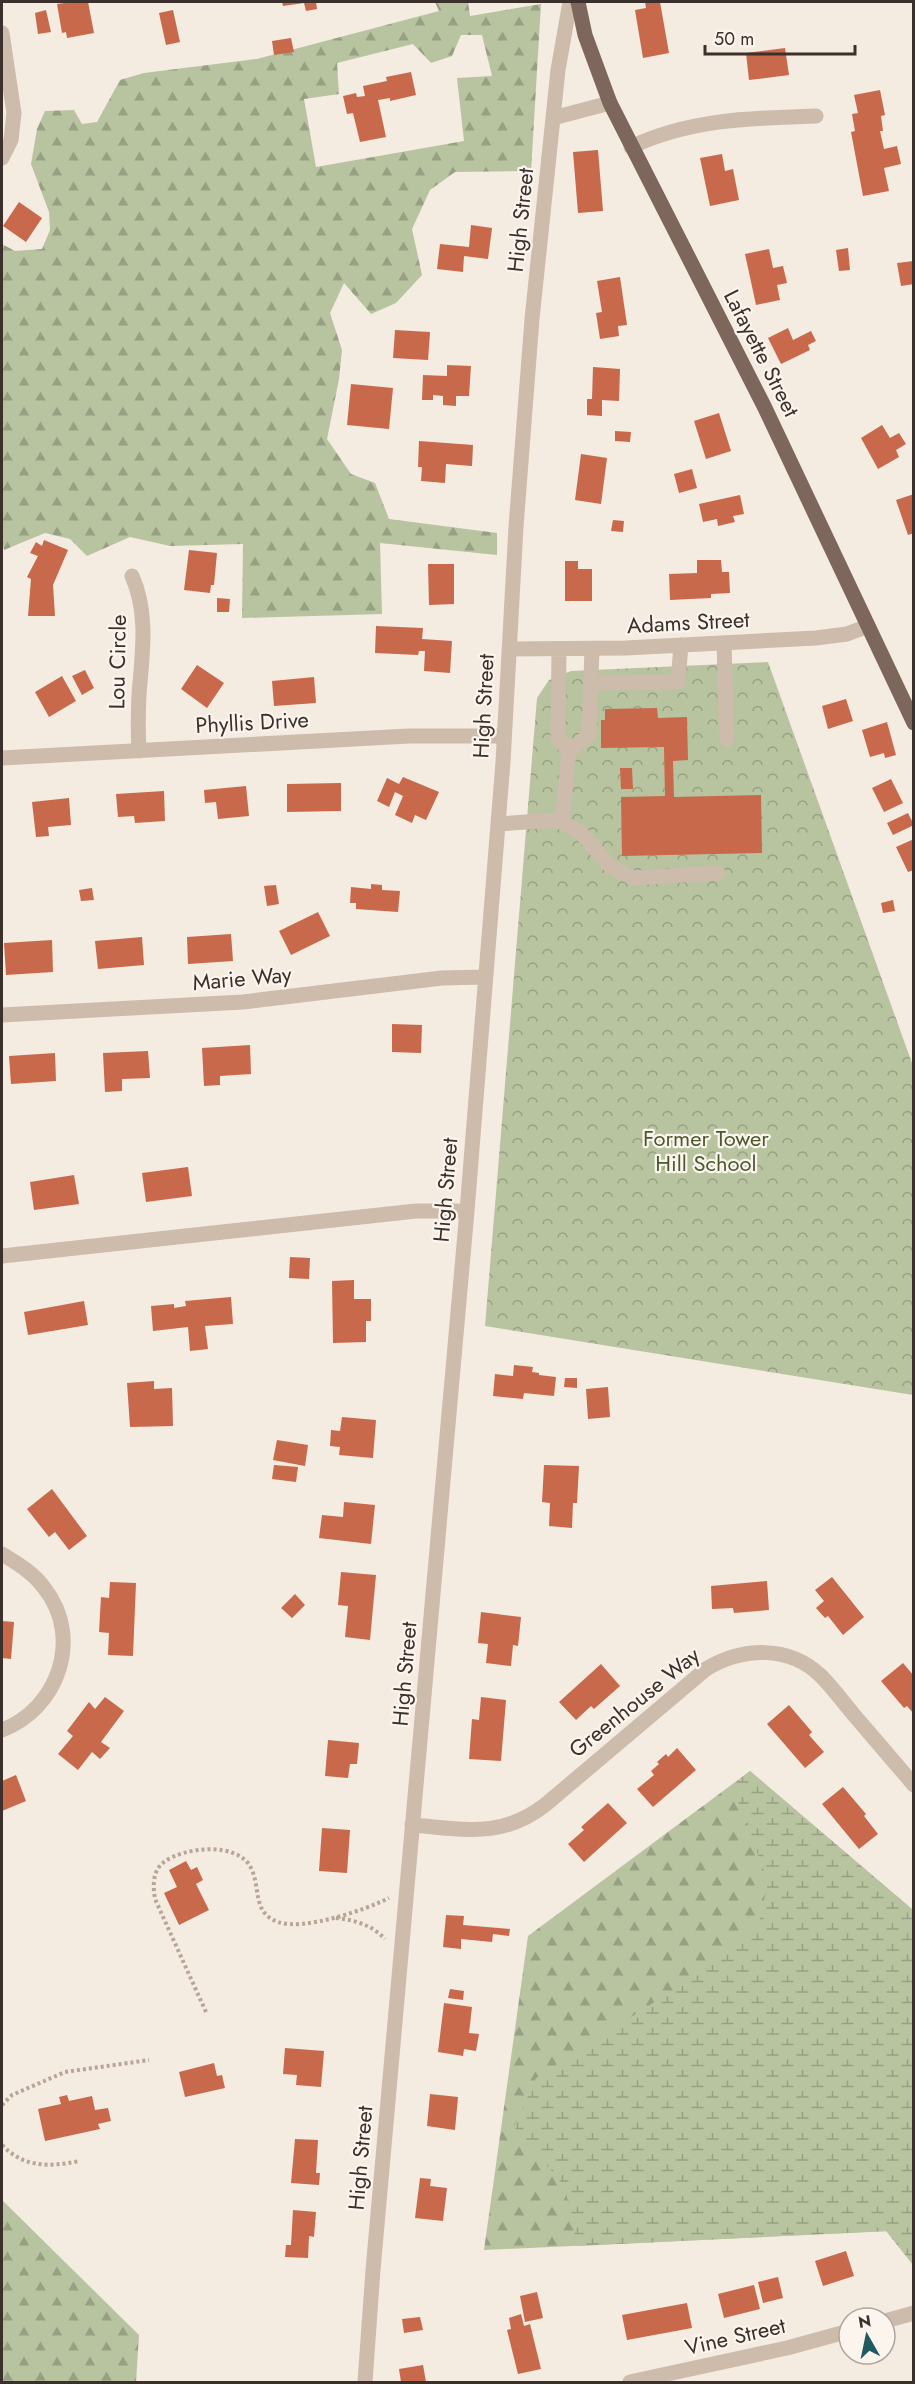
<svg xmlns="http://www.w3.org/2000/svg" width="915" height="2384" viewBox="0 0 915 2384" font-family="Jost,sans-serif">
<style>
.forest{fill:url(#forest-firs);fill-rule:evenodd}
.wetland{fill:url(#wetland-marsh)}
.park{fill:url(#park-crowns)}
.building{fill:#c8694b}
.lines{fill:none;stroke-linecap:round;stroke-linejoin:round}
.path{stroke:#b9a596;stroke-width:4;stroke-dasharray:3 3;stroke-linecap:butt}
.minor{stroke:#cdbbac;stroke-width:15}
.major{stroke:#7d675c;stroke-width:15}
.labels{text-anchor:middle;stroke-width:4.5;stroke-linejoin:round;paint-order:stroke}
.street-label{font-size:22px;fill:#3b302b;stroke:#fbf5ee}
.park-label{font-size:22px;fill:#4a5a2e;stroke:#fbf5ee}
</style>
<defs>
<pattern id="forest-firs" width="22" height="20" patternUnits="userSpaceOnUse" patternTransform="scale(1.5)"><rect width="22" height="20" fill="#b8c4a0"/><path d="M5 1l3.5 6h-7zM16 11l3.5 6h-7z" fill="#97a083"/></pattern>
<pattern id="wetland-marsh" width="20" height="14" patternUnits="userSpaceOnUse" patternTransform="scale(1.5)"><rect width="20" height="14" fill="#b8c4a0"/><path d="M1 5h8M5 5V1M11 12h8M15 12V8" fill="none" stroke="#97a083"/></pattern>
<pattern id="park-crowns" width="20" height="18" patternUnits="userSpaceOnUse" patternTransform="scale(1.5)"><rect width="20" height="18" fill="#b8c4a0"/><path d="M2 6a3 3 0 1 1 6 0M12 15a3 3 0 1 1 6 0" fill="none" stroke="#97a083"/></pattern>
</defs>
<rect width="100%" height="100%" fill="#f4ebe1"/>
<path class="forest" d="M435,2H468L470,16L541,4L531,171L455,172L430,190L412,229L422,275L396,303L371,314L344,283L330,313L342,350L339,379L327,439L351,474L375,483L389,519L497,533V555L380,543L382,614L242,618L243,544L170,546L130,537L87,556L70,539L45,533L4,550L2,541V244L15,251L42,249L50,230L49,212L31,164L37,129L45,111L74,110L82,124L97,122L120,80L144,73L257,59L439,11ZM461,35H482L492,76L457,78L464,141L316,167L304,99L339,94L337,63L413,44L431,63L452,56Z
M750,1771L913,1910V2230L484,2250L528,1936Z
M2,2200L139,2335L136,2382H2Z"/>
<path class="wetland" d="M750,1771L913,1910V2265L886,2231L577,2246L565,2187L514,2127L536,2078L678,1987L757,1932L768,1882L732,1785Z"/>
<path class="park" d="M768,662L913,1066V1395L485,1326L537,698L549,680L571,671Z"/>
<path class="building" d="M72,2H88L94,33L67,38L66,32L62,33L57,4Z
M282,2H316L317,9L306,11L304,3L283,6Z
M645,2H660L669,53L643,58L635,10L646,8Z
M46,10L51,32L38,34L35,13Z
M173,10L180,42L166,45L159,13Z
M291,38L294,52L274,55L272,41Z
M785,48L789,75L749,80L746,53Z
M411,72L416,95L390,101V98L378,100L386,137L360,142L353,113L347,114L343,96L356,93L357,97L365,96L363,86L387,81L386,77Z
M880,90L885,115L881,116L883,131H880L884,149L897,146L901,164L884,168L889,191L863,196L851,132L855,131L852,114L858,113L854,95Z
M598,150L603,211L578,213L573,152Z
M722,154L725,171L733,169L739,200L710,206L700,158Z
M19,202L42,218L26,242L3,226Z
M471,225L492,228L488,259L464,256L463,272L437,269L440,244L469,247Z
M848,248L850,270L839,271L836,250Z
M769,249L773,268L783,266L787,283L777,285L780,300L756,305L745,254Z
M914,261V284L901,286L897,263Z
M620,277L627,325L618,326L619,336L600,339L596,313L602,312L597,281Z
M788,328L793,340L811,331L816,341L808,345L810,350L781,364L768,338Z
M395,330L430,332L428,360L393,358Z
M447,365L471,366L469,396H456V406L443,405V396L433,395V400H422L423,375L447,376Z
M593,367L620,369L619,401L602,400V416L587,415V399H592Z
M351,384L393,388L389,429L347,425Z
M719,413L731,451L706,459L694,421Z
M882,425L890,438L899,433L906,444L896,450L899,457L878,469L861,438Z
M615,431L631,432L630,442L615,441Z
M419,441L473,445L472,466L446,464L445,483L421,481L422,467H418Z
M581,454L607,458L601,504L575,500Z
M692,469L697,488L679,493L674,474Z
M914,494V533L908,535L896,500Z
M740,495L744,514L733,516L735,522L718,526L717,519L703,522L699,504Z
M613,520L624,521L623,532L611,531Z
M44,540L68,550L53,585L55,616H28L31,579L27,577L38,556L30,553L36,542L42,546Z
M189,550L217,553L214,585H211L210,593L184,590Z
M697,560H721L722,572H729L730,593L711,594V598L670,600L669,574L697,573Z
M565,561H578V569H592V601H565Z
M428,564H454V604L429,605Z
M217,598L230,599L229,612H217Z
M376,626L423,628L422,639L452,641L450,673L424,671L425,651H419L418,655L375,653Z
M197,665L224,683L207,708L181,689Z
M85,670L94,688L82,695L72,676Z
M62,676L76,701L49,717L35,692Z
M314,677L316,703L274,706L272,681Z
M846,699L853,721L828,729L822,706Z
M657,708L658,718L687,717L688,760L673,761L674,797L761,795L762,853L622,856L621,797L665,796L664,747L601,748V720H605V709Z
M887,722L896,755L885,758L884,753L870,757L862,730Z
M620,768H632L633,789H621Z
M403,777L439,792L426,820L415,815L412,823L395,815L403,796L395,792L389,807L377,801L387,778L399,784Z
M891,779L903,803L884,812L872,788Z
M341,783V811L287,812V784Z
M246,786L249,816L218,819L216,802L205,803L204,790Z
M164,791L165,821L135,823L134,816L118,817L116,794Z
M69,798L71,825L48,827L49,836L36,837L32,802Z
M908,813L914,825L893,835L887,823Z
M914,839V870L908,872L896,847Z
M371,884L382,885V890L400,891L398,912L356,909V903H350L351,887L371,889Z
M276,885L279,904L267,906L264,886Z
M92,888L94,900L81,901L79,890Z
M893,900L895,911L883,913L881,903Z
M318,912L330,936L291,955L279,931Z
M231,934L233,961L188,964L187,937Z
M142,937L144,965L98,969L95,941Z
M52,940L53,972L6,975L4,943Z
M392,1024L422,1025L421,1053L392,1052Z
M250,1045L251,1074L220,1076V1085L204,1086L202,1048Z
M148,1051L150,1078L122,1079V1091L105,1092L103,1053Z
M55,1053L56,1081L11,1084L9,1056Z
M188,1167L192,1196L146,1202L142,1173Z
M74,1175L79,1204L34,1210L30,1182Z
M290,1257L310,1258L309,1279L289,1278Z
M354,1280V1299H371V1321H366V1342L333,1343L332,1281Z
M231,1297L233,1324L205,1326L208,1349L190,1351L188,1327L153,1331L151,1306L174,1304V1308L186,1306L185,1301Z
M84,1301L88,1325L28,1335L24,1312Z
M514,1365L533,1367L532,1372L539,1373V1375L556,1377L554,1396L524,1393L523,1399L493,1396L495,1374L513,1376Z
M565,1378H577V1388L564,1387Z
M154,1381V1389L172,1388L173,1426L130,1427L127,1383Z
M608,1387L610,1417L588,1419L586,1389Z
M342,1417L376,1420L373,1458L339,1455L340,1447L330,1446L331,1430L340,1431Z
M277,1440L308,1445L305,1466L273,1460Z
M274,1465L298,1467L296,1482L272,1479Z
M544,1465L579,1466L577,1503H573L572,1528L549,1526L550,1503L542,1502Z
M52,1489L87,1536L69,1550L55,1532L49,1537L27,1509Z
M344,1502L375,1505L371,1544L319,1538L322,1515L343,1517Z
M341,1572L376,1575L370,1640L345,1637L348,1606L338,1605Z
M832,1577L864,1617L843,1635L828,1616L825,1618L816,1608L824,1601L815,1590Z
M767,1581L769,1610L734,1613L733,1608L712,1609L711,1586Z
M110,1582L136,1583L133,1656L108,1655L109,1633L99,1632L101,1597L109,1598Z
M295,1594L305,1605L292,1618L281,1608Z
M481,1612L521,1617L518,1646L513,1645L511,1666L486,1663L488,1644L478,1643Z
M2,1621L14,1622L11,1659L2,1658Z
M903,1663L914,1676V1714L907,1706L904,1708L881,1681Z
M601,1664L620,1686L594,1709L591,1706L576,1720L559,1702Z
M105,1697L124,1711L101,1742L110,1748L100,1759L92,1752L78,1770L58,1754L73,1736L67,1731L89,1702L95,1709Z
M481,1697L506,1700L501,1761L469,1759L472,1719L479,1720Z
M789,1705L812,1732L809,1735L824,1752L805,1768L767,1724Z
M328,1740L359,1743L357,1764H350L348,1778L325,1776Z
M677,1748L696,1770L653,1807L637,1789L654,1775L651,1771L659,1764L657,1762L666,1754L668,1757Z
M16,1775L26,1801L2,1811V1781Z
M843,1787L866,1814L864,1816L878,1834L859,1849L822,1804Z
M608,1803L627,1823L584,1862L568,1844L584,1830L581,1827Z
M322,1828L350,1830L347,1873L319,1871Z
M186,1861L191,1870L197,1867L203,1880L196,1884L209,1910L179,1925L164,1893L177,1887L169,1870Z
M446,1915L464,1916L463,1925L510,1929L509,1936L493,1934L492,1942L461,1939V1949L443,1947Z
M450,1989L464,1991L463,2000L448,1998Z
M444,2003L472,2007L469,2033L479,2034L476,2051L464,2049L463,2056L438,2052Z
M285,2048L324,2051L321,2087L296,2085L297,2075L283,2074Z
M214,2063L217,2076L222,2075L225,2088L185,2097L179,2072Z
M430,2094L458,2097L455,2130L427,2126Z
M67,2095L69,2101L92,2096L95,2110L108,2108L111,2121L98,2124L100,2129L45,2141L38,2109L61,2104L59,2097Z
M295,2139L318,2140L316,2173H320L319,2185L291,2183Z
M420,2178L431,2179L430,2186L447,2188L443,2221L415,2218Z
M293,2210L316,2212L314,2237L309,2236L308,2258L285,2257L286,2245H291Z
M846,2251L854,2276L823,2286L815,2261Z
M778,2277L783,2298L763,2303L758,2282Z
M754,2285L760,2309L724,2318L718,2294Z
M537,2292L543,2318L525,2322L520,2296Z
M687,2303L692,2328L627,2340L622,2315Z
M521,2314L524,2326L530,2324L541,2369L518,2374L507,2330L511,2329L509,2318Z
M420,2317L423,2330L404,2333L402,2319Z
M423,2365L426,2382H401L399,2369Z"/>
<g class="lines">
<path class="path" d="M336,1918C355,1920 372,1925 385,1939
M206,2012L155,1899C153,1886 152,1871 164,1862C184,1847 238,1841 251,1868C261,1888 252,1913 278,1922C304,1931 365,1910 389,1898
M2,2105L12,2095L65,2072L149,2060
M2,2145C24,2168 50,2167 79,2161"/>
<path class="minor" d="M2,33L14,113L11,140L2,158
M553,118L610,103
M631,147C690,119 751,118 816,116
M132,576C149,614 142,655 139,695C138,714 138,732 139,751
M724,643L727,739
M509,649L626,648L816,638L847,634L868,626
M559,649L558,738L569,751L562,822
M591,683L678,682L681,645
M569,751L589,735L592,649
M2,758L409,736H504
M498,824L557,820L581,833L611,867L633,878L718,873
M2,1015L243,1002L442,978L485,977
M2,1256L416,1211H467
M2,1554C18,1564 34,1573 45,1589C83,1638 58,1709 2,1730
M412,1825C464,1829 501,1839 545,1805L706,1669C743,1647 789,1645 821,1676C833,1688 843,1702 854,1715C874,1738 894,1762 914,1785
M885,2321L914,2313
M365,2382L373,2270L467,1211L503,762L516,527L532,319L558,70L570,2
M630,2382L787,2348L849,2331"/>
<path class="major" d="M578,2L585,35L610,103L764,406L914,723"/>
</g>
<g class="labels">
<g class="street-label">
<text transform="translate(520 220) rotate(-84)" y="8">High Street</text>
<text transform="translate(762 353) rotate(63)" y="8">Lafayette Street</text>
<text transform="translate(688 622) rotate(-3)" y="8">Adams Street</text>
<text transform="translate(117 662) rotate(-89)" y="8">Lou Circle</text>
<text transform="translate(483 706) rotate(-87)" y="8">High Street</text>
<text transform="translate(252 722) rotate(-3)" y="8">Phyllis Drive</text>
<text transform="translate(242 978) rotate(-5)" y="8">Marie Way</text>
<text transform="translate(445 1190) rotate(-85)" y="8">High Street</text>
<text transform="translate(404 1674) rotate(-85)" y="8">High Street</text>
<text transform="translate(634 1702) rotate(-39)" y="8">Greenhouse Way</text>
<text transform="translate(360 2158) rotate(-85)" y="8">High Street</text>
<text transform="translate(735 2336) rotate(-13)" y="8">Vine Street</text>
</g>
<g class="park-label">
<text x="706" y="1146">Former Tower<tspan x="706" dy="25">Hill School</tspan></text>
</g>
</g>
<rect width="915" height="2384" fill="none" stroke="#3b302b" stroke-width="6"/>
<g transform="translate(867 2336) rotate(351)"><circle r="28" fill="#fbf5ee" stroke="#aea6a0" stroke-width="1.5"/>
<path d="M0-4.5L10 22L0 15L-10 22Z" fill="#1f5a5e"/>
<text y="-9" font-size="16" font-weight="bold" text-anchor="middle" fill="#3b302b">N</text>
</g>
<path d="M705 45v9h150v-9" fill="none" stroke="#3b302b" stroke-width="3"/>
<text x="714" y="45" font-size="18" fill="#3b302b" stroke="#fbf5ee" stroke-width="4.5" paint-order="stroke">50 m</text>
</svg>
